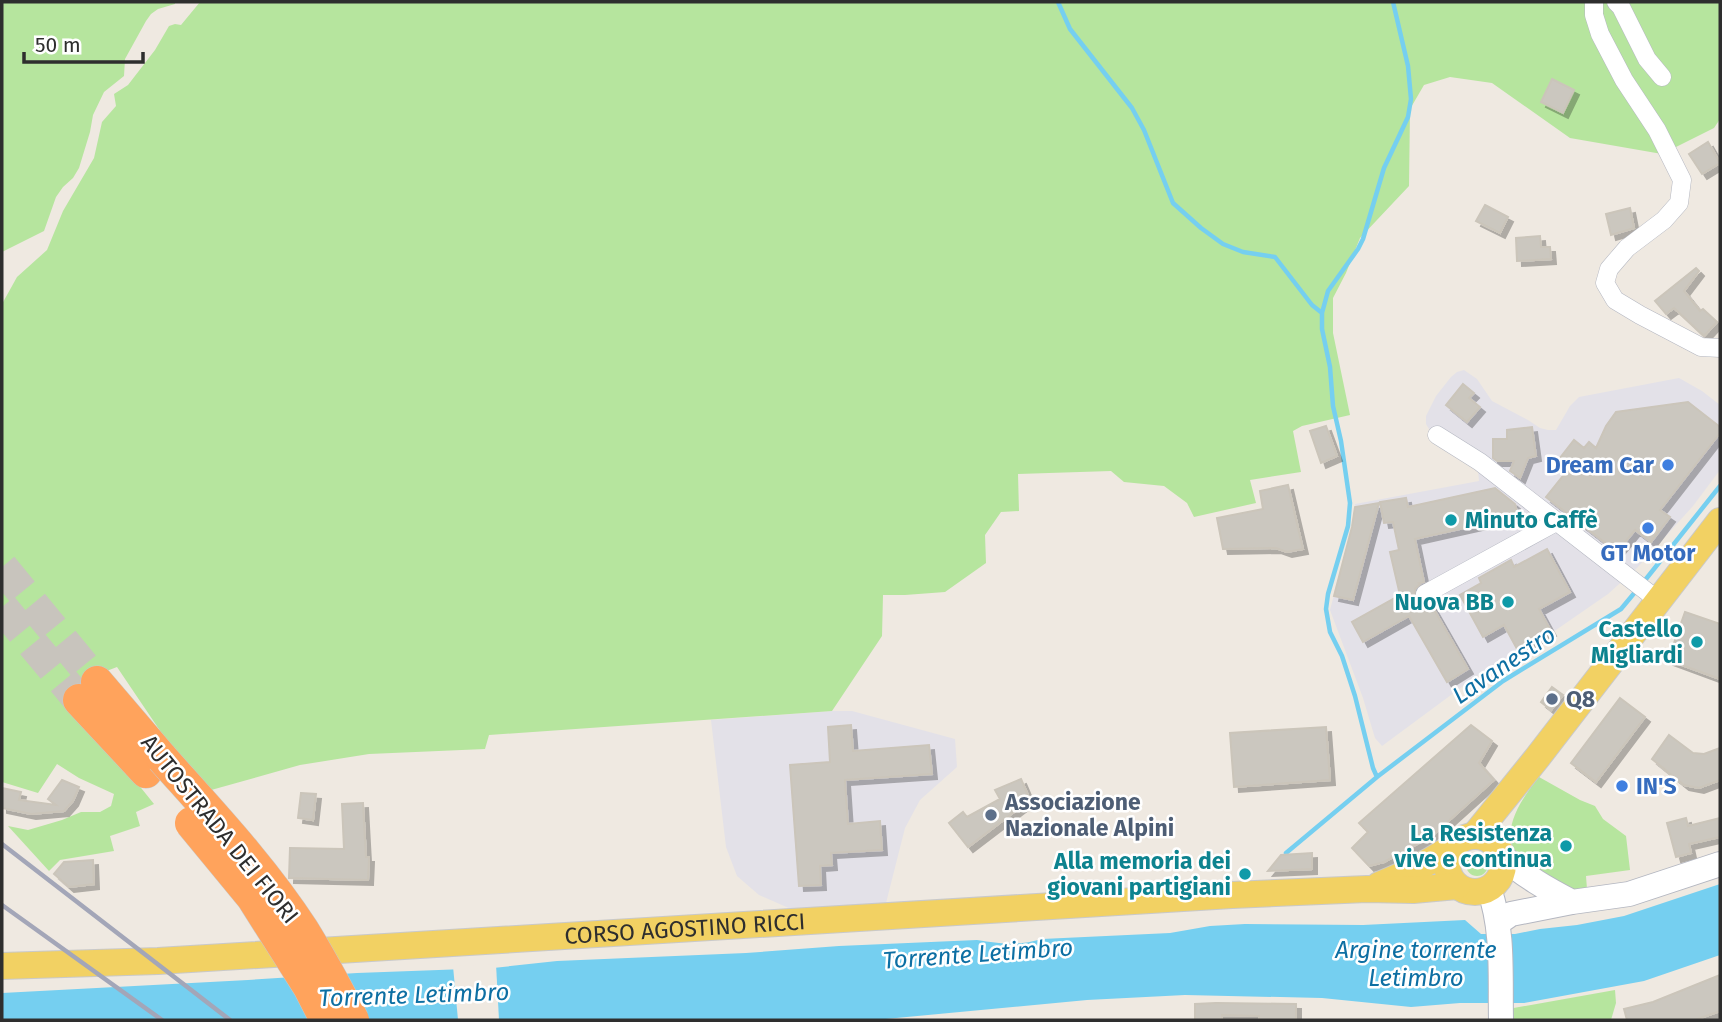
<svg xmlns="http://www.w3.org/2000/svg" width="1722" height="1022" viewBox="0 0 1722 1022" font-family="'Fira Sans',sans-serif">
<style>
.industrial{fill:#e3e1e8}
.green{fill:#b6e59e}
.water{fill:#75cff0}
.pier{fill:#efe9e1}
.lines{fill:none;stroke-linecap:round;stroke-linejoin:round}
.stream{stroke:#75cff0;stroke-width:4.5}
.building{fill:#cbc7bf;stroke:#cbc5ba;stroke-width:2;filter:url(#shadow)}
.highway-tunnel{stroke:#c8c4bd;stroke-width:32;stroke-dasharray:32 16;stroke-linecap:butt}
.street-casing{stroke:#b4b7c1;stroke-width:19}
.secondary-casing{stroke:#b4b7c1;stroke-width:26}
.primary-casing{stroke:#c9c9c9;stroke-width:28}
.highway-casing{stroke:#c9c9c9;stroke-width:33}
.street{stroke:#fff;stroke-width:18}
.secondary{stroke:#fff;stroke-width:24}
.primary{stroke:#f2d163;stroke-width:26}
.highway{stroke:#ffa35c;stroke-width:32}
.rail{stroke:#a3a6b8;stroke-width:4.5}
.highway-bridge-casing{stroke:#c9c9c9;stroke-width:33;stroke-linecap:butt}
.highway-bridge{stroke:#ffa35c;stroke-width:32}
.shop-dot{fill:#3f7fe0;stroke:#fff;stroke-width:2.5}
.culture-dot{fill:#0f9aa8;stroke:#fff;stroke-width:2.5}
.service-dot{fill:#5c6f8a;stroke:#fff;stroke-width:2.5}
.labels{text-anchor:middle;stroke-width:5;stroke-linejoin:round;paint-order:stroke}
.shop-label{font-size:23px;font-weight:bold;fill:#366cbe;stroke:#fff;text-anchor:end}
.culture-label{font-size:23px;font-weight:bold;fill:#0d838f;stroke:#fff;text-anchor:end}
.service-label{font-size:23px;font-weight:bold;fill:#4e5e75;stroke:#fff;text-anchor:start}
.street-label{font-size:23px;fill:#2e2e2e;stroke:#fff}
.water-label{font-size:24px;font-style:italic;fill:#0d6fa3;stroke:#fff}
</style>
<defs>
<filter id="shadow"><feDropShadow dx="5" dy="5" stdDeviation="0" flood-color="#0004"/></filter>
</defs>
<rect width="100%" height="100%" fill="#efe9e1"/>
<path class="industrial" d="M1464,370L1477,379L1492,401L1528,420L1540,428L1548,430H1556L1570,406L1579,397L1679,378L1702,391L1720,405V470L1693,506L1637,568L1608,594L1553,632L1474,678L1382,746L1375,738L1363,698L1330,610L1352,527L1355,504L1479,481L1478,470L1435,439L1426,424V416L1436,396L1451,377L1457,372Z
M832,711H852L955,739L957,767L920,800L905,828L886,903L791,909L759,895L737,876L726,847L711,720Z"/>
<path class="green" d="M2,2H175V4L158,9L151,14L146,21L125,59L124,76L104,92L93,115L90,132L79,168L73,178L63,187L56,197L44,231L2,252Z
M200,2H1720V119L1714,128L1662,154L1570,138L1492,83L1450,77L1424,85L1410,109L1409,186L1360,238L1346,273L1333,298V333L1350,415L1302,426L1293,431L1301,472L1250,480L1256,503L1194,517L1187,503L1164,486L1124,482L1111,471L1018,474L1019,511L1001,512L985,535L986,563L945,592L905,595H883L882,636L832,711L489,735L485,749L369,754L300,765L204,792L169,744L117,667L104,672L113,753L154,804L136,812L140,826L110,836L114,851L60,860L49,871L8,826L28,830L62,820L81,812H100L111,806L114,794L79,778L57,764L38,793L2,782V304L17,277L47,250L63,211L94,158L102,122L116,106L114,94L128,85L155,50L169,26L175,24L181,25Z
M1539,777L1580,800L1595,806L1603,819L1626,836L1630,870L1586,876L1587,889L1578,891L1568,889C1557,882 1525,865 1518,856C1498,831 1523,797 1539,777Z
M1466 865a11 11 0 1 1 22 0a11 11 0 1 1-22 0Z
M1615,990L1616,1003L1611,1020H1509L1508,1009Z"/>
<path class="water" d="M1720,884V955L1644,981L1524,1003H1460L1411,1007L1322,998L1185,995L1087,1000L875,1020H2V993L248,980L357,973L493,968L557,961L746,953L839,946L977,940C1002,944 1017,946 1042,939L1170,933L1210,926L1245,924L1363,925L1465,920L1481,934H1515L1540,929L1577,925L1624,916Z"/>
<path class="pier" d="M496,964L499,1020H458L453,966Z"/>
<g class="lines">
<path class="stream" d="M1058,2L1070,29L1132,108L1144,130L1173,203L1201,228L1223,244L1243,252L1275,257L1312,305L1322,313
M1642,584L1720,486
M1377,777L1373,768L1355,696L1342,656L1330,632L1326,609L1328,594L1348,526L1350,503L1341,441L1333,406L1330,367L1322,329V313L1328,291L1358,249L1363,239L1384,168L1408,117L1411,99L1408,66L1393,2
M1286,853L1377,777L1503,681L1621,609L1636,591"/>
</g>
<path class="building" d="M1552,79L1574,90L1563,113L1541,102Z
M1708,142L1720,163L1702,174L1689,154Z
M1485,205L1508,217L1500,233L1476,221Z
M1630,208L1634,228L1611,235L1606,214Z
M1540,236L1541,247H1550L1551,259L1517,261L1516,238Z
M1696,268L1699,271L1684,291L1700,311L1703,309L1717,322L1704,336L1674,308L1666,314L1655,301Z
M1463,384L1474,393L1469,398L1480,407L1467,422L1446,405Z
M1688,402L1720,427V433L1660,510L1670,517L1651,542L1635,530L1617,552L1546,497L1567,471L1556,463L1574,440L1584,448L1589,442L1596,448L1606,426L1616,412Z
M1326,426L1337,456L1321,463L1310,431Z
M1532,427L1536,456L1528,458L1520,478L1510,471L1514,461H1497L1493,458V439H1507V430Z
M1288,485L1303,549L1287,552L1276,548L1223,549L1217,518L1263,509L1260,491Z
M1495,488L1515,504L1518,516L1415,539L1424,582L1419,583L1420,584L1415,589V599L1420,604L1425,605L1431,604L1468,669L1447,682L1409,616L1363,642L1352,622L1400,595L1390,552L1399,550L1393,522L1384,523L1380,502L1406,498L1408,507Z
M1379,503L1353,600L1334,596L1352,527L1355,507Z
M1547,549L1570,592L1539,609L1551,631L1517,649L1504,625L1483,637L1460,595L1481,583L1479,578L1511,560L1514,567Z
M1685,612L1720,624V679L1668,660Z
M1552,687L1563,695L1551,710L1541,702Z
M1620,698L1645,717L1596,782L1571,763Z
M851,725L853,751L929,745L932,774L845,780L848,824L880,821L882,850L831,853L832,865L820,866L821,885L799,886L790,765L830,762L828,727Z
M1471,725L1492,741L1479,763L1494,780L1432,836L1384,862L1369,866L1352,848L1368,832L1359,823Z
M1326,727L1330,780L1234,787L1230,733Z
M1669,735L1693,753L1704,754L1720,748V780L1699,788L1684,785L1652,759Z
M1021,779L1030,800L968,847L949,823L963,812L967,817L1000,799L995,790Z
M62,780L79,787L73,801L64,811L31,814L2,808V788L21,792L19,800L56,805L48,799Z
M301,793L316,794L313,820L298,818Z
M363,803L366,857H369L368,880L289,878L290,848L344,849L342,804Z
M1686,818L1688,826L1720,818V837L1689,844L1691,853L1676,857L1667,823Z
M1312,853V869L1268,871L1281,855Z
M93,860L94,884L69,887L54,874L64,862Z
M1720,975V1011L1695,1020H1627L1624,1009L1653,1002Z
M1216,1003L1296,1004V1020H1259V1016L1222,1015V1020H1195V1004Z"/>
<g class="lines">
<path class="highway-tunnel" d="M2,567L97,682
M2,607L79,700"/>
<g class="street-casing">
<path id="street" d="M1594,2V15L1600,34L1624,80L1657,130L1682,180L1679,203L1664,220L1627,248L1609,269L1605,283L1615,300L1640,315L1701,347L1720,348
M1616,2L1621,7L1647,59L1662,77
M1437,435L1480,462L1659,601
M1425,594L1556,522"/>
</g>
<g class="secondary-casing">
<path id="secondary" d="M1503,857C1524,876 1547,889 1572,902
M1489,889C1504,930 1500,977 1501,1020
M1498,923L1511,914L1572,902L1629,894L1720,864"/>
</g>
<g class="primary-casing">
<g id="primary">
<path d="M1474,836L1537,758L1720,521"/>
<circle cx="1475" cy="864" r="28"/>
<path d="M1379,885C1407,874 1432,862 1456,844"/>
<path id="s1" d="M2,966L158,961L1232,895L1367,889L1413,890L1457,886"/>
</g>
</g>
<g class="highway-casing">
<path id="highway" d="M97,682L162,758
M79,700L146,772"/>
</g>
<use href="#street" class="street"/>
<use href="#secondary" class="secondary"/>
<use href="#primary" class="primary"/>
<use href="#highway" class="highway"/>
<path class="rail" d="M2,844L230,1020
M2,905L162,1020"/>
<g class="highway-bridge-casing">
<path id="highway-bridge" d="M162,758C211,813 263,868 303,930C321,959 337,989 353,1020
M191,823L252,897L309,987L326,1020"/>
</g>
<use href="#highway-bridge" class="highway-bridge"/>
</g>
<g class="shop-dot">
<circle cx="1668" cy="465" r="7"/>
<circle cx="1648" cy="528" r="7"/>
<circle cx="1622" cy="786" r="7"/>
</g>
<g class="culture-dot">
<circle cx="1451" cy="520" r="7"/>
<circle cx="1508" cy="602" r="7"/>
<circle cx="1697" cy="642" r="7"/>
<circle cx="1566" cy="846" r="7"/>
<circle cx="1245" cy="874" r="7"/>
</g>
<g class="service-dot">
<circle cx="1552" cy="699" r="7"/>
<circle cx="991" cy="815" r="7"/>
</g>
<g class="labels">
<g class="shop-label">
<text x="1654" y="473">Dream Car</text>
<text x="1648" y="561" text-anchor="middle">GT Motor</text>
<text x="1636" y="794" text-anchor="start">IN'S</text>
</g>
<g class="culture-label">
<text x="1465" y="528" text-anchor="start">Minuto Caffè</text>
<text x="1494" y="610">Nuova BB</text>
<text x="1683" y="637">Castello<tspan x="1683" dy="26">Migliardi</tspan></text>
<text x="1552" y="841">La Resistenza<tspan x="1552" dy="26">vive e continua</tspan></text>
<text x="1231" y="869">Alla memoria dei<tspan x="1231" dy="26">giovani partigiani</tspan></text>
</g>
<g class="service-label">
<text x="1566" y="707">Q8</text>
<text x="1005" y="810">Associazione<tspan x="1005" dy="26">Nazionale Alpini</tspan></text>
</g>
<g class="street-label">
<text transform="translate(220 829) rotate(51)" y="8">AUTOSTRADA DEI FIORI</text>
<text dy="8" stroke="none"><textPath href="#s1" startOffset="684">CORSO AGOSTINO RICCI</textPath></text>
</g>
<g class="water-label">
<text transform="translate(1504 665) rotate(-34)" y="8">Lavanestro</text>
<text x="1416" y="958">Argine torrente<tspan x="1416" dy="28">Letimbro</tspan></text>
<text transform="translate(978 954) rotate(-4)" y="8">Torrente Letimbro</text>
<text transform="translate(414 995) rotate(-2)" y="8">Torrente Letimbro</text>
</g>
</g>
<rect width="1722" height="1022" fill="none" stroke="#2e2e2e" stroke-width="7"/>
<path d="M24 52v10h119v-10" fill="none" stroke="#2e2e2e" stroke-width="3.5"/>
<text x="35" y="52" font-size="21" fill="#2e2e2e" stroke="#ffffff" stroke-width="5" paint-order="stroke">50 m</text>
</svg>
